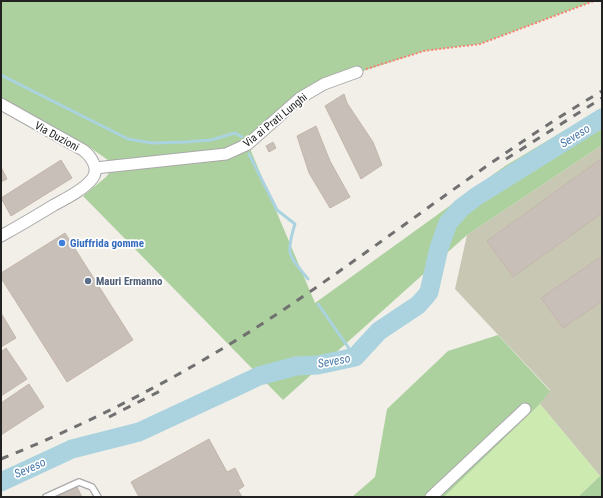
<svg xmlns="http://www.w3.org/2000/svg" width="603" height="498" viewBox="0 0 603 498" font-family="'Roboto Condensed',sans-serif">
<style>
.construction{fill:#c7c7b4}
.grass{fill:#cdebb0}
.forest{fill:#add19e}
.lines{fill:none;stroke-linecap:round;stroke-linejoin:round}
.stream{stroke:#aad3df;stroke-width:3}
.river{stroke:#aad3df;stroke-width:19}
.building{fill:#c7bfb8;stroke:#c4b6ab}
.service-casing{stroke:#a9a9a9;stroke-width:8}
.minor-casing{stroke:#a9a9a9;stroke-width:13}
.path{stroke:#fa8072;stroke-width:2;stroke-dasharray:2 2;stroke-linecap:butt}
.service{stroke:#fff;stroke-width:5.5}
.minor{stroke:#fff;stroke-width:11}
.rail{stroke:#707070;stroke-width:3;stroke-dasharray:8 8;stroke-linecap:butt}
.shop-dot{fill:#3f7fe0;stroke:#fff;stroke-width:1.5}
.service-dot{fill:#5c6f8a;stroke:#fff;stroke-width:1.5}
.labels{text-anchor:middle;stroke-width:3.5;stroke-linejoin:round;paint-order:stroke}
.street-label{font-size:11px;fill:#222;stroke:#fff}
.shop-label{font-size:11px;font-weight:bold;fill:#366cbe;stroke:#fff;text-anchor:start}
.service-label{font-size:11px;font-weight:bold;fill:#4e5e75;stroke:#fff;text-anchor:start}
.water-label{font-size:12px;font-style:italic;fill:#4a7aab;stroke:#fff}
</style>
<rect width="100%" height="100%" fill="#f2efe9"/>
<path class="construction" d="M602,145V474L600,476L540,404L550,390L455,289L467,235Z"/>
<path class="grass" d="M540,404L600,476L578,497H444Z"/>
<path class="forest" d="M1,1H594L480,44L424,51L324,84L248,144L315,303L505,166L602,108V145L467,235L283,400L83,196L106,177L115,165L85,144L22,111L1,98Z
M498,335L550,391L540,404L444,497H352L375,477L387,409L448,351Z
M602,474V497H578L600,476Z"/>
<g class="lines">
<path class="stream" d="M1,75L128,139L152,143L186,142L211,140L235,133L242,137
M249,154L277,210L295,224C285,255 289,255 308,279
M318,304L355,357"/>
<path class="river" d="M1,482L72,449L139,432L259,376L296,366L318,365L355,357L379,331L418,305L426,296L429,292L439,248L448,223L461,208L477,196L602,118"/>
</g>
<path class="building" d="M344,94L347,103L373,142L382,165L361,179L325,106Z
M316,126L330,161L350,197L330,208L309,173L297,136Z
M273,142L276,148L269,152L266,146Z
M602,158V213L513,277L487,241Z
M61,160L72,178L11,216L1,198Z
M1,167L7,179L1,182Z
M65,233L133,340L67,382L1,278V273Z
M602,256V301L563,328L541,298Z
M1,313L16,338L1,347Z
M6,348L27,379L1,396V352Z
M29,384L44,407L1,435V403Z
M209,439L227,472L235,468L244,486L238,490L242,497H139L131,482Z
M76,485L82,497H55Z"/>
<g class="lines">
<g class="service-casing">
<path id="service" d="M46,497L79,482L92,487L98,497"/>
</g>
<g class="minor-casing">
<path id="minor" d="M1,104L83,150C91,156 100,169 92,179C83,190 67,198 54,205C36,216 19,226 1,236
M95,168L226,154L248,144L300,98L324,84L357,72
M431,497L525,409"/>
</g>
<path class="path" d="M366,69L424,51L480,44L594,1"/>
<use href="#service" class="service"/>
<use href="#minor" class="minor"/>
<path class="rail" d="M506,159L602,98
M109,417L162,390
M1,459C97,420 190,372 277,314C387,241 489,158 602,91"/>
</g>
<circle class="shop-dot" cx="62" cy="243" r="4"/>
<circle class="service-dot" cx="88" cy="281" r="4"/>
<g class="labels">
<g class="street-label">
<text transform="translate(275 120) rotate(-39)" y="4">Via ai Prati Lunghi</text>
<text transform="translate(57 136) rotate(29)" y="4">Via Duzioni</text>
</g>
<g class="shop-label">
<text x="70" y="247">Giuffrida gomme</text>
</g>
<g class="service-label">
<text x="96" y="285">Mauri Ermanno</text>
</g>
<g class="water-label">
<text transform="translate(575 136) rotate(-32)" y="4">Seveso</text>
<text transform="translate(334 361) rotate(-10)" y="4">Seveso</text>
<text transform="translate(30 468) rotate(-24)" y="4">Seveso</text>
</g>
</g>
<rect width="603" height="498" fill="none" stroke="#222222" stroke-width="4"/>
</svg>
